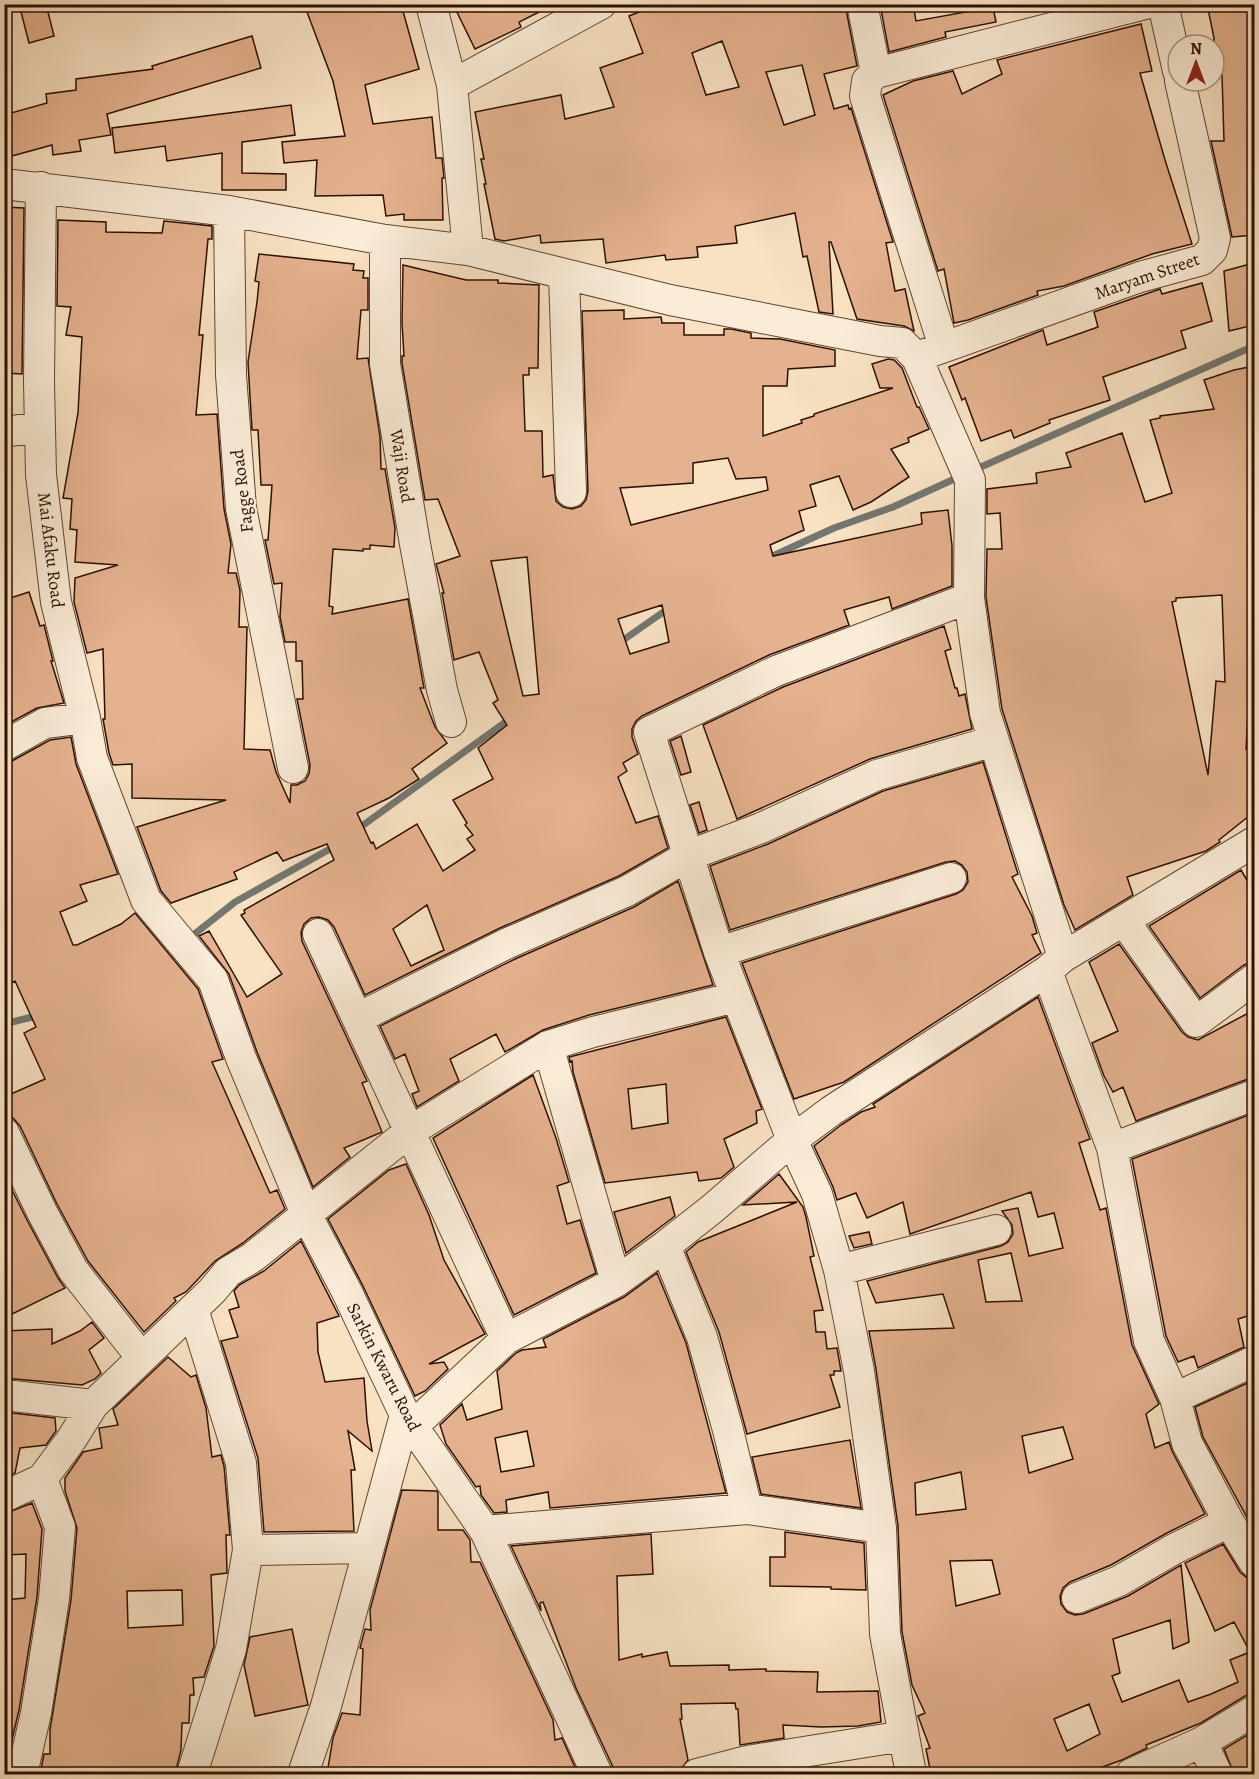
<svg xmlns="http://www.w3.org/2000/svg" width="1259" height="1779" viewBox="0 0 1259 1779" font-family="Alegreya,serif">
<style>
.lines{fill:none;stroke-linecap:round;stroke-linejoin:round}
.stream{stroke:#727771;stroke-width:7}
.building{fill:#e4b28e;stroke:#2d0f01;stroke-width:1.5;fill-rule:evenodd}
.minor-casing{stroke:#604431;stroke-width:32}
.minor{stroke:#faecd7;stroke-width:30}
.labels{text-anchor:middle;stroke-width:5;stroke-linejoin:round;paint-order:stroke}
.street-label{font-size:18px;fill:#2d0f01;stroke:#faecd7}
</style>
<rect width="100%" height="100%" fill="#f8e2c2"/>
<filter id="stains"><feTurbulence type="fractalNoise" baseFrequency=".00333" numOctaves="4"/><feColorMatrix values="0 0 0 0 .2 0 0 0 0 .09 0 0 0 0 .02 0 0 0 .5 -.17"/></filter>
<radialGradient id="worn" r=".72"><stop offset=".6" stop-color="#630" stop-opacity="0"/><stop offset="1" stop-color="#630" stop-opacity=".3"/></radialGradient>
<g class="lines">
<path class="stream" d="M974,470L1254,346
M764,560L834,528L893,507L961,476
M619,643L669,608
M355,831L511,718
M187,940L235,902L337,845
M4,1024L40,1015"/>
</g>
<path class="building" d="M19,4H46L54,36L29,43Z
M304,4H401L419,69L365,85L373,124L432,117L436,158H442L444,178H442L443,220H404V214L386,216L383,195L315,196L317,160L284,163L282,142L345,136L333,81Z
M453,4H555L519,22L521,27L475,49Z
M659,4H845L857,66L824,74L834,109L848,105L849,109L851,108L893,242L886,243L895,291L905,289L914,331L904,326L857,319L831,242H829L833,314L819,312L807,256L803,257L795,213L735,226L737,243L697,247L698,257L666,260L665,255L606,263L603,239L541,243L540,235L504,241L495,239L484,184H486L481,159H484L475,112L561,95L565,119L614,107L600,68L643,53L629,16ZM722,41L739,87L706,95L692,53ZM802,65L815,115L784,125L766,72Z
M880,4H913L916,21L993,7L996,22L945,32L946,37L889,52Z
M1207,4H1254V235L1232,237L1211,141H1224L1222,75L1214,76V38Z
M1141,24L1152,71L1140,73L1165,160L1192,244L1152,254L1064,286L1037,291L1038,295L968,320L954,323L944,269L938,271L883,95L913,81L953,71L962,94L1002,74L997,60Z
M252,36L261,68L107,114L111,135L79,140L81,151L53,155L52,145L8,157L4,144V115L47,103L46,94L76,90V79L153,69L152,66Z
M291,105L295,135L242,142V173L286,174V190H222V153L167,161L165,146L115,153L112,128Z
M4,207L24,208L22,374L4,373Z
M58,220L106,222V232L162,233L164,221L212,226V239H208L199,335H203L196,415L217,414L224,509L231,544L228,573H236L240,590L239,627H247L244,749L270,750L276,772L290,803L291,785H297L305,781L309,774L310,765L297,699H303L302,661H296V642H285L280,617L282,583L274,584L265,540H268L272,485H261L258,430H252L248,362L257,302L259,282L255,281L259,254L354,264L353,270L364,271L363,278H368V310H361L357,359L368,358L380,437L381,469H385L395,528L394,547L370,545V549H363V551L333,549L329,606L333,607L332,614L408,599L424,688H420L435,727L447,743L412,769L419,779L389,798L357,813L371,843L373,842L376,849L417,824L443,871L475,850L467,839L473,835L465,825L467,823L453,800L493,779L478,748L507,725L493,703L498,700L479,652L454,660L442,593H444L436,564L460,556L438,499L425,500L402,363V356H404L402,323L403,265L466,280H498V283L539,285L538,368H529V375H523L525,431H542L543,477L553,475L556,501L563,507L572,509L581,506L586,500L588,491L582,311L624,310V319L661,317L662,323H684V335H724V329H731L751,333V338L780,339L835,350V366L788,369L787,386H763V436L802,423L801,420L814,416V414L893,388H880L872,364L888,359L894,360L902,368L917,407H919L929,429L908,438L909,442L891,449L909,477L871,502L853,510L839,476L810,485L816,506L799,511L804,530L770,545L773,556L922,524L921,513L948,510L952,546V586L892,609L889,597L844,610L849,625L769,655L642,716L636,721L632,729V737L638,754L623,763L627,771L618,777L636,823L658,816L668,848L619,876L500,928L365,995L334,927L328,920L319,917L311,918L304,924L301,932L302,941L367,1081L362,1083L382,1132L344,1148L350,1157L313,1187L257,1052L229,974L199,936L209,931L247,997L282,974L241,915L245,913L244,910L334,860L327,844L283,861L277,852L234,872L237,879L171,903L161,891L137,827L226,800L132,798V764L113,765L109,753L103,719H105L103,649L87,653L74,602L75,578L118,565L75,562L77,530L70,529L72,499L63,498L78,413L82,337L66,335L71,307L57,306ZM728,458L736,479L766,477L768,490L631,525L620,488L693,483V463ZM527,557L539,694L523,696L491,561ZM662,605L669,642L630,654L618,619ZM427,905L444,950L411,966L393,929Z
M1254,263V325L1229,331L1224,271Z
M1202,283L1212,321L1181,331L1186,348L1103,377L1110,400L1049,420L1050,423L1014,438L1011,430L981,441L965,398L962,400L949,367L1043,330L1047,345L1098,327L1094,312L1160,289L1162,294Z
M1254,366V391L1248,392L1254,423V716H1248L1246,749L1254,750V812L1219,840L1220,842L1206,851L1127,877L1133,895L1075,930L1064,905L1002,709L986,597L987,549H1002L1000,513L987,514V489L1037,483L1036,473L1071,467L1066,453L1122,433L1145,502L1172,493L1150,420L1160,418V416L1214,409L1204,380L1234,370ZM1222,595L1225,682L1216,681L1208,775L1172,602L1176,601V598Z
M29,592L40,626L44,625L53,661H51L64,703L37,708L4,726V690L11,689L4,666V600Z
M944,626L951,649L945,651L955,688H957L959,696L965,694L972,729L870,759L737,819L703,725L783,687Z
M681,736L691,772L681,775L670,741Z
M71,737L76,764L118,874L80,885L87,901L60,912L73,945H77L121,924L135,913L198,989L223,1059L212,1062L270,1193L277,1190L285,1209L243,1243L215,1261L186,1292L174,1298L176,1301L144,1332L88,1261L57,1204L20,1126L13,1118L4,1116V1097L45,1079L24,1033L36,1027L15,981L10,984L4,974V763L12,761L50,740Z
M983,762L1018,874L1012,877L1032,916L1037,933L1032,935L1041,953L844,1082L794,1099L742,963L956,894L963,890L968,882L967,872L962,865L955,861L946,862L730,930L710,866L768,844L883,791Z
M699,802L707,830L699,833L690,805Z
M1241,870L1254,892V962L1244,965L1200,998L1149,926Z
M678,881L713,985L589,1015L543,1030L505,1052L496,1034L450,1059L459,1081L417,1107L412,1094L419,1091L405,1054L395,1059L380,1026L515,959L634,907Z
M1119,944L1182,1032L1188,1037L1198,1040L1254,1010V1078L1248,1079L1136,1121L1123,1087L1113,1092L1104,1076L1092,1043L1118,1031L1089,962Z
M1038,997L1090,1139L1079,1143L1100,1210L1106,1208L1132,1345L1159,1404L1146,1414L1155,1448L1169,1442L1172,1451L1205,1514L1165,1534L1111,1565L1070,1582L1063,1588L1060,1596L1061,1604L1067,1612L1075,1615L1083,1614L1128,1596L1181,1565L1189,1642L1173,1649L1170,1620L1113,1639L1120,1673L1112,1676L1122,1702L1179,1680L1188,1702L1211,1694L1238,1682L1230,1660L1250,1652L1234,1622L1215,1631L1185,1563L1223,1544L1240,1572L1246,1577L1254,1579V1694L1245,1696L1201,1723L1146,1745L1147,1748L1122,1760L1097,1769L1100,1774H931L926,1749L930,1748L918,1716L925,1713L912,1685L902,1632L898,1526L876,1369L869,1331L954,1328L943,1294L876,1303L867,1281L1001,1246L1008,1242L1013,1234L1012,1225L1002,1211L1018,1208L1029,1256L1063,1248L1054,1213L1038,1217L1031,1192L910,1234L903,1202L867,1218L856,1193L837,1200L833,1187L814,1146L841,1125L861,1112L875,1107L873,1104ZM1011,1253L1022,1301L986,1302L978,1260ZM1063,1427L1073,1459L1029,1473L1022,1436ZM961,1472L966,1509L916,1515L915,1483ZM992,1560L1000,1594L956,1606L950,1561ZM1089,1704L1100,1734L1067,1751L1054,1719Z
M726,1017L762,1109L756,1111L757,1123L724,1139L734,1167L721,1178L699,1181L697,1172L605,1183L573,1072L572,1061L570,1062L569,1057ZM666,1084L668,1123L632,1129L628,1089Z
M533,1075L556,1138L569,1182L557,1186L567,1224L580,1220L596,1273L514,1315L433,1138Z
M1254,1113V1314L1238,1319L1244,1347L1198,1368L1194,1356L1178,1362L1166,1336L1132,1159Z
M406,1164L429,1215L444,1260L485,1334L429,1364L444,1362L448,1369L425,1391L415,1396L362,1284L328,1219L389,1170Z
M4,1174L27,1220L58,1278L65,1288L4,1318V1246H8L4,1215Z
M779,1174L803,1207L806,1217L814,1256L810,1257L823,1310L814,1311L816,1332H825L827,1349L837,1348L841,1371H834V1375H830L840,1407L747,1434L719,1332L686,1252L698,1242L797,1202L743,1205Z
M670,1197L675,1216L626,1253L614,1212Z
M869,1232L872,1244L854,1248L849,1236Z
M301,1241L339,1316L317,1323L318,1352L325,1382L364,1378L367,1421L372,1451L348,1431L355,1470H351L354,1531L264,1532L258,1458L221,1341L238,1337L229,1310L239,1307L234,1291L239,1285L264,1271Z
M657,1273L686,1343L726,1493L550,1508L548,1492L506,1500L507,1512L494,1513L481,1495L480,1486L476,1487L446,1444L440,1425L462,1404L467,1420L502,1409L497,1371L516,1353L522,1350L546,1347L543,1339L624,1297ZM527,1431L534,1466L501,1472L495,1438Z
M92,1322L104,1338L89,1350L101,1373L95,1379L82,1385L4,1378V1331L52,1329V1344L80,1331Z
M168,1357L191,1377L196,1375L206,1408L212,1457L221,1455L224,1466L230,1535H226L227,1573L211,1575L214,1646L204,1677L193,1678L194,1695H190L189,1723H182L181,1750L175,1774H40L44,1754H50V1730L71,1600L77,1528L65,1491V1478L83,1452L102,1448L99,1428L118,1425L113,1409ZM182,1590L183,1625L128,1628L127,1591Z
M1254,1380V1530L1203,1437L1195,1407Z
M4,1412L55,1418L56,1431L46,1445L20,1448L15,1473L4,1478Z
M850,1440L861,1508L761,1494L752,1457Z
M402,1490L437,1491L438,1494V1530H463L470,1540L471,1562H480L553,1720L555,1740L562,1738L578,1774H327L333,1738L342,1713L360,1715L363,1649L360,1648L365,1629L371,1630L370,1610Z
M32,1503L42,1529L37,1597L19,1710L9,1752L4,1751V1600L25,1598L26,1554L6,1555L4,1514Z
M785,1532L864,1543L866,1590L831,1589V1587L770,1586V1557H785Z
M651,1534L653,1574L617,1576L619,1660L642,1654V1657L667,1652L670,1666L729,1665V1670L766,1669V1671L818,1672L817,1692L878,1691L881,1722L858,1726L821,1727L783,1725L784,1738L740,1745L738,1709H736L735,1703L681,1704L682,1719H680L688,1760L681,1769L680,1774H614L613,1767L576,1688L543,1602L540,1603L541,1611L511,1546Z
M292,1629L308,1705L255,1716L244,1665L250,1637Z
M1254,1731V1774H1234L1224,1749Z"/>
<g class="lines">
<g class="minor-casing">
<path id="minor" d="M431,4L452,85L468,250
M862,4L876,73
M1163,4L1178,71
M452,85L601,4
M4,184L229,211L385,240L468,250L670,300L880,341L902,343L917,358L970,480L969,598L985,713L1063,957
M41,187L39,382L41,475L56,602L85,718L92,758L146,900L213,980L241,1058L306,1214L347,1292L405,1415L485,1531L597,1774
M229,211L231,375L241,508L293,768
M385,240V364L415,544L442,690L451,722
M564,274L571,492
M944,347L865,96L867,81L876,73L1145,4
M925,354L1140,277L1202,260L1212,250L1215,238L1180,81
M4,432L40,427
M4,746L45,723L85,718
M1124,921L1196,1022L1254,979
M318,934L506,1339
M719,952L951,878
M1047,971L1112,1148L1149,1341L1175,1398L1187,1443L1229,1522L1254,1562
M358,1018L508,943L627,891L690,855L761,828L877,775L994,741
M548,1046L616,1282
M4,1133L42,1212L73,1270L141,1357
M1112,1148L1254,1095
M665,1246L702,1337L728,1430L747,1509
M839,1270L996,1230
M4,1395L93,1405
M1175,1398L1254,1361
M412,1427L506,1339L616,1282L665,1246L712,1209L792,1140L831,1111L1047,971L1063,957L1254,842
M4,1497L42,1479L71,1440L93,1405L212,1291L228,1272L253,1257L409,1132L548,1046L593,1032L736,997
M485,1531L747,1509L881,1528
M248,1550L368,1548
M1077,1598L1119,1581L1174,1549L1229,1522
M1202,1742L1217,1774
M22,1774L36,1713L54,1599L60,1527L42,1479
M192,1774L231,1649L248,1550L241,1463L193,1309
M303,1774L326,1706L405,1415
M697,1774L747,1761L904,1736
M911,1774L885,1634L881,1528L859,1371L839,1270L817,1194L792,1140L719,952L649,732L776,671L969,598
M1131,1774L1202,1742L1254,1711"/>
</g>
<use href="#minor" class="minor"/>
</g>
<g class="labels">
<g class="street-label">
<text transform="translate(1147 276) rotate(-19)" y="6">Maryam Street</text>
<text transform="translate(402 466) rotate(81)" y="6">Waji Road</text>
<text transform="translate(242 491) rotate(-97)" y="6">Fagge Road</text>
<text transform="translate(51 550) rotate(83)" y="6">Mai Afaku Road</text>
<text transform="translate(384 1367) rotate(63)" y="6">Sarkin Kwaru Road</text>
</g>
</g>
<rect width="1259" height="1779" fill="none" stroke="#f8e2c2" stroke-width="24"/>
<rect x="6" y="6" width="1247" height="1767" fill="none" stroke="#2d0f01" stroke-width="3"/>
<rect x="12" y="12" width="1235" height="1755" fill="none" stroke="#2d0f01" stroke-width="1.5"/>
<g transform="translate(1196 63)"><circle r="28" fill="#faecd7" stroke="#a89481" stroke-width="1.5"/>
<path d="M0-4.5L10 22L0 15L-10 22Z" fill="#8f2418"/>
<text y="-9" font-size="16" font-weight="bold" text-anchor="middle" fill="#2d0f01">N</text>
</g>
<rect width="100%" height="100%" filter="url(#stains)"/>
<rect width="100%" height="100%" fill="url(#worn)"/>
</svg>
